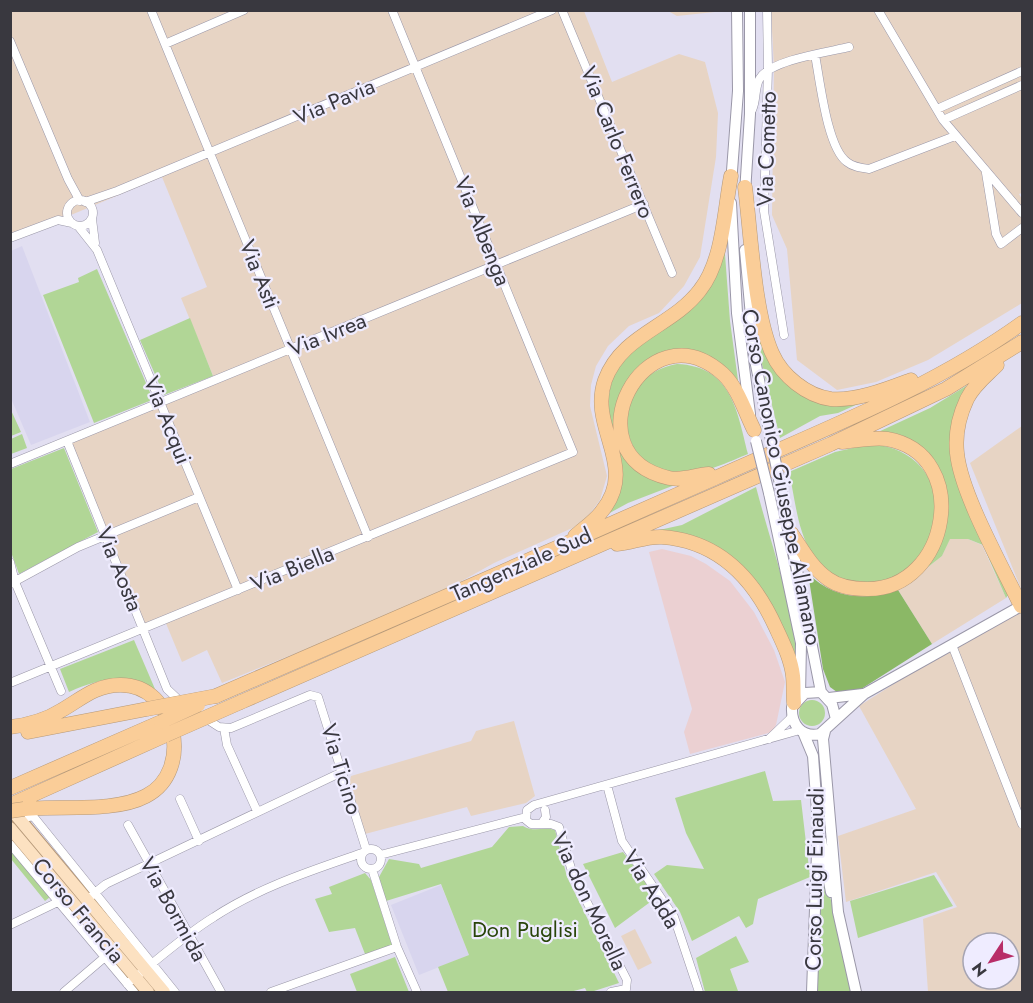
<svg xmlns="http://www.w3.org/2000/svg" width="1033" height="1003" viewBox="0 0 1033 1003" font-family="Jost,sans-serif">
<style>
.commercial{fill:#ebd0d2}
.industrial{fill:#e7d4c4;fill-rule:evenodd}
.built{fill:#d8d5ee}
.green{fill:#b1d696}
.forest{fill:#8bb866}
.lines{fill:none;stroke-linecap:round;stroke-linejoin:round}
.minor-casing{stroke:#9a97a8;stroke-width:9}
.secondary-casing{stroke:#9a97a8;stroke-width:12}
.primary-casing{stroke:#b69979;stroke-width:14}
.motorway-casing{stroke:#b69979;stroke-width:15}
.minor{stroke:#fff;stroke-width:8}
.secondary{stroke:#fff;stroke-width:10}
.primary{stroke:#fce1c1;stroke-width:12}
.motorway{stroke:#facd98;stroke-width:14}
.secondary-bridge-casing{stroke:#9a97a8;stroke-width:12;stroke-linecap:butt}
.motorway-bridge-casing{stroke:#b69979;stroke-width:15;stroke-linecap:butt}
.secondary-bridge{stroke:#fff;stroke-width:10}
.motorway-bridge{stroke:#facd98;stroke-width:14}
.labels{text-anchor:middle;stroke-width:4.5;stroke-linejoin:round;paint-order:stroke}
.street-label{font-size:22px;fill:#39383f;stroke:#efecff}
.park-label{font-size:22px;fill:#29450a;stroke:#efecff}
</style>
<rect width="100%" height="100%" fill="#e2dff1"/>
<path class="commercial" d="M662,549L691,556L706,564L730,581L754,612L774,650L785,682L776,725L772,732L690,754L684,732L692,709L649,552Z"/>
<path class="industrial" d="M11,11H584L612,82L679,54L705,62L718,113L716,157L700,257L684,286L659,313L629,326L608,346L596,366L591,385L590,406L607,476L600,500L588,516L579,525L494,563L460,582L351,631L222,683L207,650L182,662L165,621L145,628L69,440L214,378L181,298L207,287L162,177L11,240Z
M668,11L724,10V11L677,16Z
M771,11H1022V193L1019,194L1022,199V303L928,360L876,382L837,390L797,360L787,249L772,215L774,67Z
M1022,426V591L970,463Z
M950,538L968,539L982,545L1006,598L932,644L898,590L942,556Z
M1022,603V992H928L923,919L957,907L936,872L846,902L838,836L916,809L859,706ZM973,943H1009V979H973Z
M514,721L535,796L526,803L471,816L467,807L365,834L349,785L351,776L471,741L476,731Z
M635,929L652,963L638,970L621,936Z"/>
<path class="built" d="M22,246L90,422L31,445L10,396L11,251Z
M441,885L469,955L419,975L391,905Z"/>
<path class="green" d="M724,241L730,321L740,395L688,355L631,378L625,450L680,483L628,503L606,515C644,460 596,437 611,385C618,356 644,343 666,327C672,323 680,318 684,313C700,291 711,264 724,241Z
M97,269L152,397V400L94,423L43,295L79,282L78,278Z
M753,290L761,332L800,390L869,399L838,413L820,416L780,438L761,360Z
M190,318L213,376L164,395L140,340Z
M677,364C731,366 737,410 748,454C726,463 698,477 673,473C608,462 614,374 677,364Z
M971,383L953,436L1008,595L1006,598L983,545L968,539H950L942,556L928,567L937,548L936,471L876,433L930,408Z
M10,408L21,432L11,436H10Z
M22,434L27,448L11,454V439Z
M871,444C973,453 944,593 859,583C838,580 821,570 811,552C797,529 795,498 789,472L835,452Z
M64,448L98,532L19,574L11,552V469Z
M756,487C771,545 793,602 797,663L735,561L650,532L682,525Z
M134,640L155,689C121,675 103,677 69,692L60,669Z
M799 713a13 13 0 1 1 26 0a13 13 0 1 1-26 0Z
M765,771L773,801L801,800L810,877L758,899L753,924L746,928L739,916L692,941L680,912L654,874L667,865L704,869L686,833L675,798Z
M523,826C535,833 544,826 555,830L567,877L619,983L591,992H587L585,988L570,992H448L438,967L469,955L441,884L386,901L379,877L389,859L419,864L421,868L492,847L509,827Z
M10,848L50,897L45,901L11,859Z
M623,852L657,897L615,928L583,864Z
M821,861L854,992H815Z
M365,873L371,880L392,945L365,954L355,928L329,932L315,899L332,894L329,887Z
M934,875L953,906L858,938L850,901Z
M736,936L749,962L730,969L738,991L705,992L696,958Z
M395,957L409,992H357L350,974Z"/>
<path class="forest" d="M808,573C832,599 866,601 898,590L932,644L858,691L841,695L830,687L823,669Z"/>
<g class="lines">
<g class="minor-casing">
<path id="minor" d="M151,10L368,537
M562,10L672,273
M767,10L768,68L764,211L784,335
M878,10L943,120L1022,213
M10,41L68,179L80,201
M165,44L244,10
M815,55C820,80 827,148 847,162C853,167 861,168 869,169L955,136
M937,109L1022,71
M752,110C757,100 754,87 760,78C771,60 828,52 849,47
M943,120L1022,85
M986,173L996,234L1001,244L1022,228
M67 213a13 13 0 1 1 26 0a13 13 0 1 1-26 0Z
M85,202L117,191L552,10
M92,219L95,243
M78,226L97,250L238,590
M10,238L58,220L72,223
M67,441L167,689L182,703
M10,464L644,204
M10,562L15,582L61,691
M10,584L78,547L199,497
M952,645L1022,824
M10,683L573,452L392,10
M205,718L219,727L231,728L310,695L318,697L366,849
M224,728L227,745L257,811
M769,739L792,717
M607,785L622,841L674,917L699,992
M180,799L199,841
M19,819L33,816L175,992
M542,823L546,817L545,810
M128,825L221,992
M10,844L134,992
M361 859a10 10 0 1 1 20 0a10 10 0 1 1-20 0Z
M380,855L526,817
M372,869L397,947L417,992
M87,899L106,884L342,772
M10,925L60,901
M127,984C155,962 183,936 214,917C260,887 310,871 362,853
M626,989L627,980L573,875L559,827L551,824H531L526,820L527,810L534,805L800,730
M64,992L105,957
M271,992L397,947
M611,992L626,989"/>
</g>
<g class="secondary-casing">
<path id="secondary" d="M731,184L738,91L737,10
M745,193L750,114V10
M731,203L737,313L750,414
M745,250L755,360L770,435
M781,489L821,692
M769,493L801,643L800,696
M829,698L863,694
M836,719L832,704L821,692L805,693L792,707C791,724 801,738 820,734L864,694L1021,606
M825,731L823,739L838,912L856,992
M803,732L813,756L818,825L812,992
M821,840L831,892"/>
</g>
<g class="primary-casing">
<path id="primary" d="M10,808L164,992
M10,828L148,992"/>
</g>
<g class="motorway-casing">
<path id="motorway" d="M745,187C751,234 754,312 772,353C782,376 807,396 831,399C857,401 887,389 911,380
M997,365C986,376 974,385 967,399C959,416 955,435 957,453C961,494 1002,566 1021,606
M709,474C695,475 683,481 669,478C567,455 645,304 723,374C738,388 745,412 754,430
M791,533C802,549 811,567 828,579C839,587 853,589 867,589C950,590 973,454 887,439C872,437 856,441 842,442
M575,536C584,528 595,521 602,511C639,466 588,428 605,380C622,334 672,327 700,290C723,261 724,212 731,176
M617,544C632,543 646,536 662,537C719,541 754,579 776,628C783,643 791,659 793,676C794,685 793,694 794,703
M216,696C383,624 549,552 715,478C819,431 929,390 1022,323
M241,702L831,444L946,389L1022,342
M10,727C29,725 46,720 62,710C81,699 96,685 120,685C176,684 195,771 146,796C114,813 60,805 24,809
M28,732L147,709
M10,788L161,722
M10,805L166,735"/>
</g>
<use href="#minor" class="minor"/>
<use href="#secondary" class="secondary"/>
<use href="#primary" class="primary"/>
<use href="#motorway" class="motorway"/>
<g class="secondary-bridge-casing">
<path id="secondary-bridge" d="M770,435L781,489
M756,441L769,493"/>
</g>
<g class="motorway-bridge-casing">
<path id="motorway-bridge" d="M147,709L216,696
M161,722L198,705
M166,735L241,702
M10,811L24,809"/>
</g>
<use href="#secondary-bridge" class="secondary-bridge"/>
<use href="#motorway-bridge" class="motorway-bridge"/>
</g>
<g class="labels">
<g class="street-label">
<text transform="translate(334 101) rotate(-23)" y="8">Via Pavia</text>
<text transform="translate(618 142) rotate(68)" y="8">Via Carlo Ferrero</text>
<text transform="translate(766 149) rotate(-88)" y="8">Via Cometto</text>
<text transform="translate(483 231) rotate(68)" y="8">Via Albenga</text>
<text transform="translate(260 274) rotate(68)" y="8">Via Asti</text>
<text transform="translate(327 334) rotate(-22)" y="8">Via Ivrea</text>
<text transform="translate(168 420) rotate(68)" y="8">Via Acqui</text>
<text transform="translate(782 477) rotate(79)" y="8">Corso Canonico Giuseppe Allamano</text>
<text transform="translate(521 564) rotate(-24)" y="8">Tangenziale Sud</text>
<text transform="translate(292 568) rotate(-22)" y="8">Via Biella</text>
<text transform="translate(120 569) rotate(68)" y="8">Via Aosta</text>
<text transform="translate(342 769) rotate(73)" y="8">Via Ticino</text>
<text transform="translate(814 879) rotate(-89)" y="8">Corso Luigi Einaudi</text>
<text transform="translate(652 889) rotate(58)" y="8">Via Adda</text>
<text transform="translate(590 901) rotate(65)" y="8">Via don Morella</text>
<text transform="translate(174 909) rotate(61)" y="8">Via Bormida</text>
<text transform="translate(79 910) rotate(50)" y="8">Corso Francia</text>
</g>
<g class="park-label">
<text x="525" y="937">Don Puglisi</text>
</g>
</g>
<rect width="1033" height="1003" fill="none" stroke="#39383f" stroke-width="24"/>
<g transform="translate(991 961) rotate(234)"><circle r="28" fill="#efecff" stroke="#a6a4b2" stroke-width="1.5"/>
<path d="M0-4.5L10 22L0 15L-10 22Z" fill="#b82d68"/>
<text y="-9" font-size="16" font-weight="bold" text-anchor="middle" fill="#39383f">N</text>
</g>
</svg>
